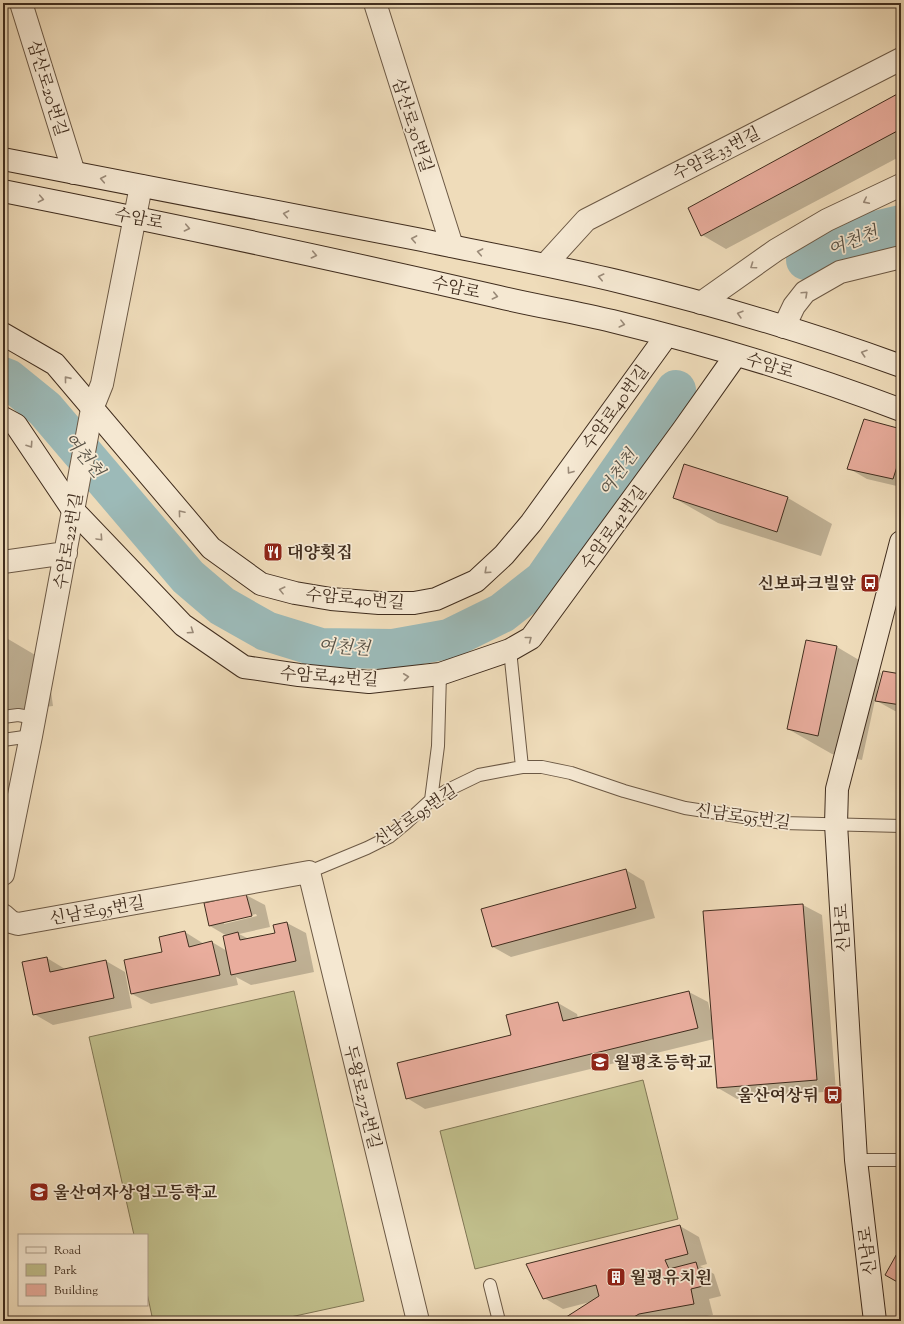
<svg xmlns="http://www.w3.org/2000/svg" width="904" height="1324" viewBox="0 0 904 1324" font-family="'Sorts Mill Goudy','Noto Serif KR',serif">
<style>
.green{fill:#c0be8b;stroke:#807654}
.shadow{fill:#0003;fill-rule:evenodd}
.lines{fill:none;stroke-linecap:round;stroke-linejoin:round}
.river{stroke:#9cbab8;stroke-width:40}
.building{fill:#e9ad9d;stroke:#402d1e}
.lane-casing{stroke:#6c5945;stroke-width:14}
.street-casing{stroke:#6c5945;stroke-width:24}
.secondary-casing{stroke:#402d1e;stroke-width:24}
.lane{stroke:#f5e8d2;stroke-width:12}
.street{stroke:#f5e8d2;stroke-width:22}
.secondary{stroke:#f5e8d2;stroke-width:22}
.oneway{stroke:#9a8a78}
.labels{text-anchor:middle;stroke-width:3.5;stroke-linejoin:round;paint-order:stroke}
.street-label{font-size:17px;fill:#402d1e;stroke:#f5e8d2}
.poi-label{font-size:17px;font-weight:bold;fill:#402d1e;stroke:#f5e8d2;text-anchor:start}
.water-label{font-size:18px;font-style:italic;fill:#575044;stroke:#f5e8d2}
</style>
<rect width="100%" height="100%" fill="#efdcba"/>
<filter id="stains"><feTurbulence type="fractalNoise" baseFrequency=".005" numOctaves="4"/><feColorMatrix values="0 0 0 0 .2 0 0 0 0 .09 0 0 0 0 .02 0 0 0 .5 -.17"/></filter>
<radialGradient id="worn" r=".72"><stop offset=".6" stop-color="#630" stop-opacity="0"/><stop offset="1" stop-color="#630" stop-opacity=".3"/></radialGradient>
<path class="green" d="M294,991L364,1301L272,1321H153L147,1293V1235H134L89,1037Z
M643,1080L678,1219L475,1269L440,1131Z"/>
<path class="shadow" d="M901,94V156L726,249L702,235Z
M901,430V487L867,479L848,468Z
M685,465L788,498L832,524L821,556L718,523L674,498Z
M3,636L47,662L53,706L3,712Z
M806,641L837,647L881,673L877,691H879L901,675V712L895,711L875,700L862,760L832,754L788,729Z
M626,870L644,881L655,918L511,957L493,947Z
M246,895L265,905L270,927L239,934L249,939L276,933L287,923L306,933L314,972L251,985L236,977L238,985L151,1004L132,994L163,953L185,932L204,944L212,942L227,951V936L210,926L205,904ZM256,914L257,916L224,924V922Z
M803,905L822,915L836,1091L737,1099L718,1088L714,1039L425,1109L407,1098L512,1036L558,1003L577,1014L578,1018L689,992L708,1002L711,1015H712Z
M47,958L65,969L106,961L125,972L132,1008L53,1025L34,1014Z
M680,1226L699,1237L707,1264L700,1266L714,1274L721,1296L709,1299L713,1315L677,1321H562L590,1302L563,1309L544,1298Z"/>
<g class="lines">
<path class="river" d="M806,260L876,231L901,225
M3,377L8,379L45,409L188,577L222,606L266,631L321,648L393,649L449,639L502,613L544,580L676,390"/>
</g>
<path class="building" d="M901,92V129L701,236L688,208Z
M864,419L901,429V454L893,479L847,469Z
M684,464L788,497L777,532L673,498Z
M806,640L837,646L818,736L787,729Z
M883,671L901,674V705L875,701Z
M626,869L636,908L492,947L481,909Z
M246,894L252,916L209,926L204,903Z
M803,904L817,1080L717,1088L703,911Z
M287,922L296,961L231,975L223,936L238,932L240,940L275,933L273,925Z
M185,931L189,947L212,941L220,975L131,994L124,960L162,952L159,937Z
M47,957L50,972L106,960L114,998L33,1015L22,962Z
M689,991L698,1028L406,1099L397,1063L511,1035L506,1015L558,1002L563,1021Z
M680,1225L688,1254L665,1260L669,1269L696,1262L703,1286L691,1289L694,1304L639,1314L627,1321H560L599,1296L596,1285L543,1299L526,1264Z
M899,1250L901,1251V1284L885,1275Z"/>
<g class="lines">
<g class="lane-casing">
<path id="lane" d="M510,650L522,767
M3,717L18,715L35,718
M3,740L31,736
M431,800L438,746L440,674
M309,872L367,848L389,837L406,823L431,800L448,790L479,775L522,767H542L571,773L624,791L685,808L783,823L901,826
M856,1160H901
M490,1285L499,1321"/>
</g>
<g class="street-casing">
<path id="street" d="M21,3L74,173
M375,3L452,246
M545,265L586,220L901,59
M701,303L776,250L827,220L901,185
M784,327L794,306L805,292L840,272L901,257
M3,562L66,553
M3,874L31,736L92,409L102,384L141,186
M3,915L11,922L18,924L309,872L418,1321"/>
</g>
<g class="secondary-casing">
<path id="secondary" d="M3,159C142,187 282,212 422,240C488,254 555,266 621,282C716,305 810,333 901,366
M3,191C169,224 334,259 499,297C536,306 575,312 612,321C710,345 807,374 901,410
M3,334L55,364L211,548L261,584L295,593L331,599L379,603H414L436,599L476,581L504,555L531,523L667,335
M3,418L16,425L73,510L183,625L244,667L299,675L369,682L440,674L510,650L531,638L683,430L736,355
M875,1321L856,1160L836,824L837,789L901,542"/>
</g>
<use href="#lane" class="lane"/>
<use href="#street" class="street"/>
<use href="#secondary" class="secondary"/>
</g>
<defs><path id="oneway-chevron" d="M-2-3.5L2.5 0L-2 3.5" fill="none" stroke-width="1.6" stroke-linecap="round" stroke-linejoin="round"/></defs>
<g class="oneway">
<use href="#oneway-chevron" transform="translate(103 179) rotate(-169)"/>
<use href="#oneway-chevron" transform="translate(41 199) rotate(11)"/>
<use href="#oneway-chevron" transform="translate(866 201) rotate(154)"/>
<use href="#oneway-chevron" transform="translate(286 214) rotate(-169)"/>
<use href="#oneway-chevron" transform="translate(187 228) rotate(12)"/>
<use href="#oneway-chevron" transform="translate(414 239) rotate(-169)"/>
<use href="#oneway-chevron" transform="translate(480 252) rotate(-169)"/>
<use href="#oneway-chevron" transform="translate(314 255) rotate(12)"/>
<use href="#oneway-chevron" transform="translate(753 266) rotate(145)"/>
<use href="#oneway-chevron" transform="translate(601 277) rotate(-167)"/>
<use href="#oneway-chevron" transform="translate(805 294) rotate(-43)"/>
<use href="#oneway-chevron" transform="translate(495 296) rotate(13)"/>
<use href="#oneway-chevron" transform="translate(740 314) rotate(-164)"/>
<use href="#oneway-chevron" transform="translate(622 324) rotate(14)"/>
<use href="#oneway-chevron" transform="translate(864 353) rotate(-162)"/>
<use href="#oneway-chevron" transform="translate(67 379) rotate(-129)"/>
<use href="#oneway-chevron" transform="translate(30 445) rotate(56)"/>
<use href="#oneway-chevron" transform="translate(570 471) rotate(126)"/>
<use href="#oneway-chevron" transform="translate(181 513) rotate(-130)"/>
<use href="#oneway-chevron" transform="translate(100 538) rotate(47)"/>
<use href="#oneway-chevron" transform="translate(487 571) rotate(138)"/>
<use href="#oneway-chevron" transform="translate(282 590) rotate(-166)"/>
<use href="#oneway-chevron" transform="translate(191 631) rotate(34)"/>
<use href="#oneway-chevron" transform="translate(529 639) rotate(-38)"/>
<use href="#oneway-chevron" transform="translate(406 677) rotate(-6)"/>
</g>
<defs>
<g id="restaurant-square" transform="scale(1)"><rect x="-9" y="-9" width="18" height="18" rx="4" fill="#8f2418" stroke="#f5e8d2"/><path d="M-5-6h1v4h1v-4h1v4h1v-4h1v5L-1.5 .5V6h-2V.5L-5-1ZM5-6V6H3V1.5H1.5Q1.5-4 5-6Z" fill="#fff"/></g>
<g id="bus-square" transform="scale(1)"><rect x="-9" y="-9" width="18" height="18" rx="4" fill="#8f2418" stroke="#f5e8d2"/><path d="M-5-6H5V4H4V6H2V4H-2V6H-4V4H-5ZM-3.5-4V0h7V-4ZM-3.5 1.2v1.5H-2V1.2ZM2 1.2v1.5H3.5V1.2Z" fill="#fff"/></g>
<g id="school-square" transform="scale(1)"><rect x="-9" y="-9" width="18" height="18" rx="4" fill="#8f2418" stroke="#f5e8d2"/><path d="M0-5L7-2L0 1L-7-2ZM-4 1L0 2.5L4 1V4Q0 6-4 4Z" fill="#fff"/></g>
<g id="building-square" transform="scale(1)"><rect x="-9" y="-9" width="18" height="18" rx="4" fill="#8f2418" stroke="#f5e8d2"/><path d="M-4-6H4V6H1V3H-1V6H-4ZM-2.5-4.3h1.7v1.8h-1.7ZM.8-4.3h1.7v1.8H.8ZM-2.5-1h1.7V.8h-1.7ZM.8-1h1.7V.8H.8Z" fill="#fff"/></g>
</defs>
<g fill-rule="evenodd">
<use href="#restaurant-square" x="273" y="552"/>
<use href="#bus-square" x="870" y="583"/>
<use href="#school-square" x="600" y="1062"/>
<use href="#bus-square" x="833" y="1095"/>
<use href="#school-square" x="39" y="1192"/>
<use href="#building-square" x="616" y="1277"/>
</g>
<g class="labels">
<g class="street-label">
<text transform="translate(48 88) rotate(73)" y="6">삼산로20번길</text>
<text transform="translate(413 125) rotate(72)" y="6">삼산로30번길</text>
<text transform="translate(716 153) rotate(-27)" y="6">수암로33번길</text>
<text transform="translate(139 218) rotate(11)" y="6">수암로</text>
<text transform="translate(456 287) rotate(13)" y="6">수암로</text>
<text transform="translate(770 365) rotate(17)" y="6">수암로</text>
<text transform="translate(615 407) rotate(-54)" y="6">수암로40번길</text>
<text transform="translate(613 527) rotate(-54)" y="6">수암로42번길</text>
<text transform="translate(68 541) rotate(-80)" y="6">수암로22번길</text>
<text transform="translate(355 598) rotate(5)" y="6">수암로40번길</text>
<text transform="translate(329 676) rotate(4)" y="6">수암로42번길</text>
<text transform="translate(415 815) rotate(-34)" y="6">신남로95번길</text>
<text transform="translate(743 816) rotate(8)" y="6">신남로95번길</text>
<text transform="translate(97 910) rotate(-10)" y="6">신남로95번길</text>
<text transform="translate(842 928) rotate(-93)" y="6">신남로</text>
<text transform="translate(363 1097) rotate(76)" y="6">두왕로272번길</text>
<text transform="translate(867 1251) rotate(-97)" y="6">신남로</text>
</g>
<g class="poi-label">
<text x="287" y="558">대양횟집</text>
<text x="856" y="589" text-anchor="end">신보파크빌앞</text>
<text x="614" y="1068">월평초등학교</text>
<text x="819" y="1101" text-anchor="end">울산여상뒤</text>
<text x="53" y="1198">울산여자상업고등학교</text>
<text x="630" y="1283">월평유치원</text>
</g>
<g class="water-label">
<text transform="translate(853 241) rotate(-22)" y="6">여천천</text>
<text transform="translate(84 455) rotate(50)" y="6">여천천</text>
<text transform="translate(618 473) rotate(-55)" y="6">여천천</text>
<text transform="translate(344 647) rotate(4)" y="6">여천천</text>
</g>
</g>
<rect width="904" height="1324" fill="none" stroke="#efdcba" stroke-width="16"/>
<rect x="4" y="4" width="896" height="1316" fill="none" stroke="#402d1e" stroke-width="2"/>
<rect x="8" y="8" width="888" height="1308" fill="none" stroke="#402d1e"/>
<rect x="18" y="1234" width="130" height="72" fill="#f5e8d2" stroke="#ad9d8a"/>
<rect x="26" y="1247" width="20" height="6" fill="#f5e8d2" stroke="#ad9d8a"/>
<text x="54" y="1254" font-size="12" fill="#402d1e">Road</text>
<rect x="26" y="1264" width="20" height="12" fill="#c0be8b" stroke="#ad9d8a"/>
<text x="54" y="1274" font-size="12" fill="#402d1e">Park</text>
<rect x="26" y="1284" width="20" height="12" fill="#e9ad9d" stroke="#ad9d8a"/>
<text x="54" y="1294" font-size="12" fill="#402d1e">Building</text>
<rect width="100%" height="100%" filter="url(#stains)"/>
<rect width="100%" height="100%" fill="url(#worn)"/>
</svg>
